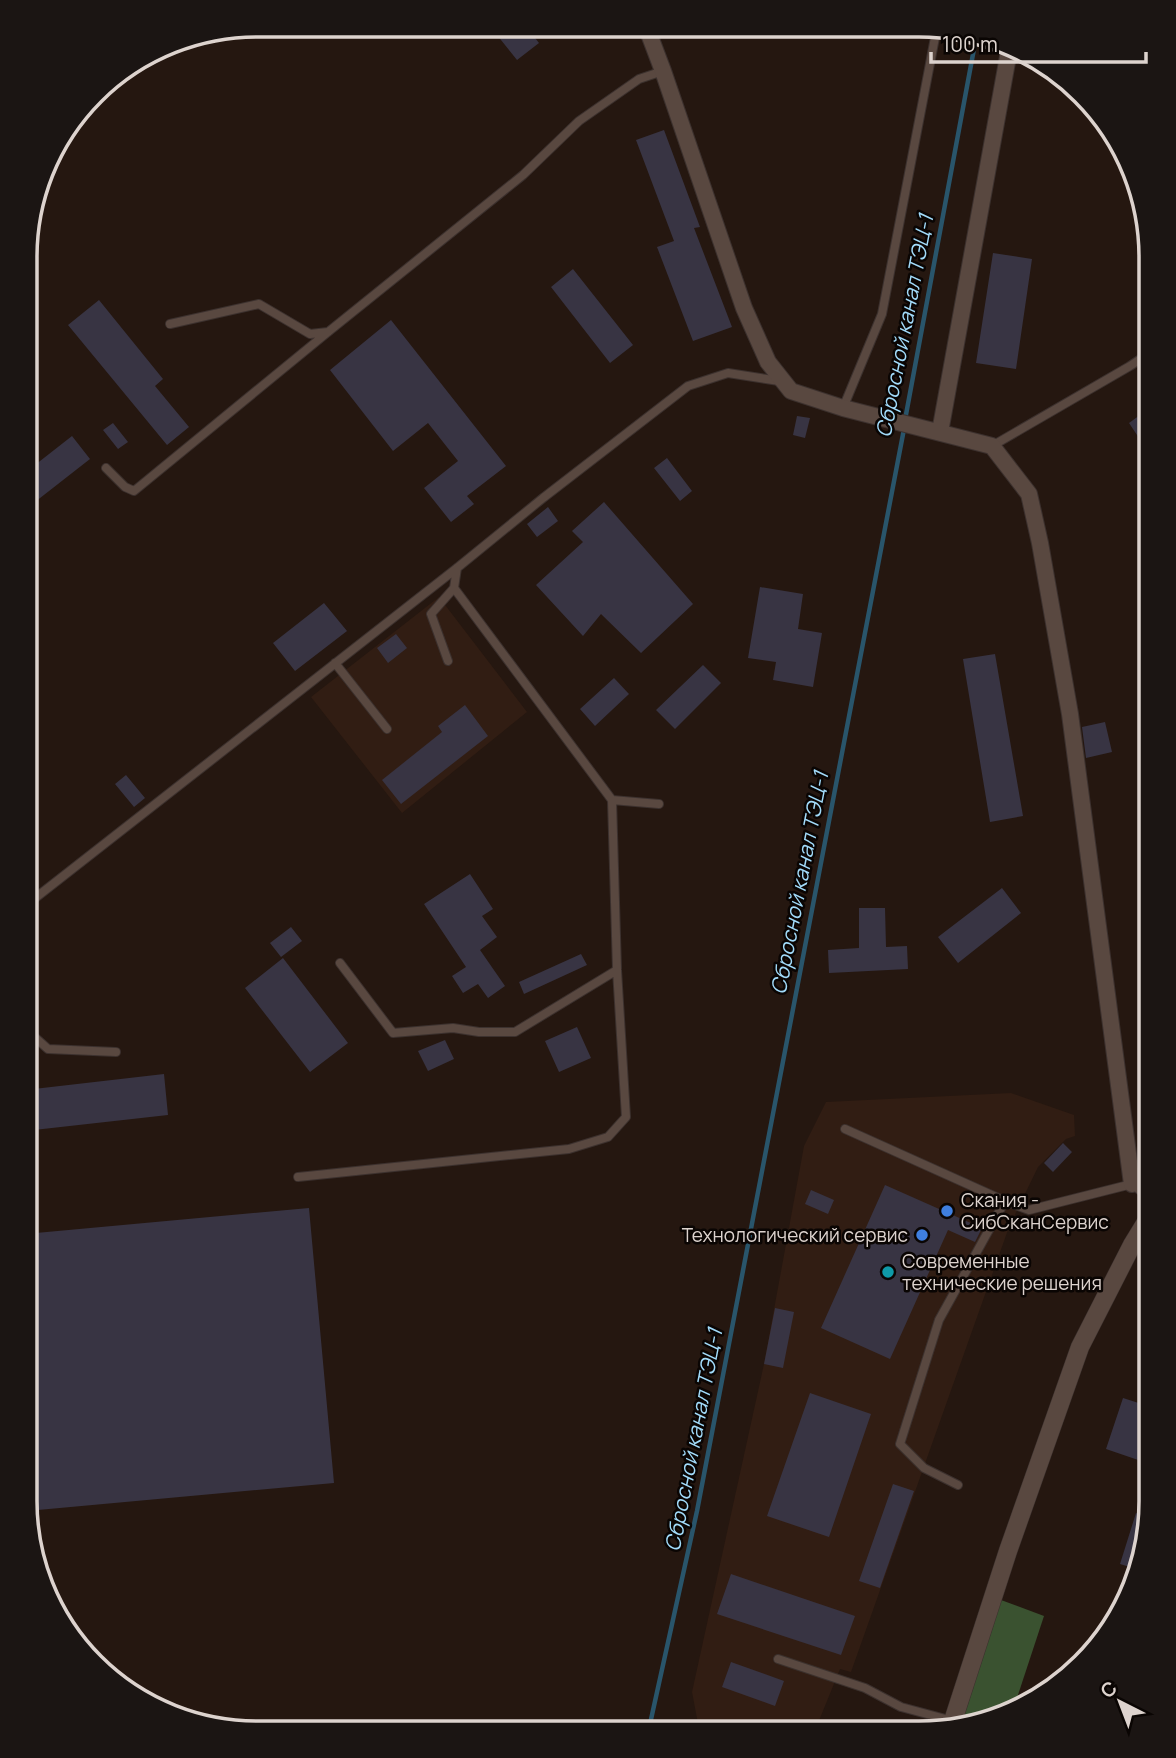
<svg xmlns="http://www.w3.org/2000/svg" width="1176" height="1758" viewBox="0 0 1176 1758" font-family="Manrope,sans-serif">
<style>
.built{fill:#311d13}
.forest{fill:#3a5230}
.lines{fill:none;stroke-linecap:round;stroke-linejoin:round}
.stream{stroke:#29556b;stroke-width:4.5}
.building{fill:#383443}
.lane-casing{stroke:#3c312e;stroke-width:10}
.street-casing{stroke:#3c312e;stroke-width:18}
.secondary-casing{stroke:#3c312e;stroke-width:19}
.path{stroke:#61544e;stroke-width:2.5;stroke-dasharray:5 3.5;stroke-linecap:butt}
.lane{stroke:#594840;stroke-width:8}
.street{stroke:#594840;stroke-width:16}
.secondary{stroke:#594840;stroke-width:18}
.shop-dot{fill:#3f7fe0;stroke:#0a0503;stroke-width:2.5}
.culture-dot{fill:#0f9aa8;stroke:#0a0503;stroke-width:2.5}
.labels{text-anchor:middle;stroke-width:5;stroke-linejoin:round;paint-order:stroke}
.poi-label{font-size:19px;fill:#ddd3ce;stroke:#0a0503;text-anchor:start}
.water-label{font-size:21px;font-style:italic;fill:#a2dbfa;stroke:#0a0503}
.rim{fill:none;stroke:#ddd3ce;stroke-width:3.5}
</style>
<rect width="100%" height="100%" fill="#251710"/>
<path class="built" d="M439,597L527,712L402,813L311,697Z
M1011,1093L1074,1115L1075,1136L1066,1139L1038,1167L1009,1227L851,1672L840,1669L814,1733H710L699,1729L692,1692L764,1364L804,1146L826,1102Z"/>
<path class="forest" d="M1001,1600L1044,1616L1012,1713L1008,1716L961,1725Z"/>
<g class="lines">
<path class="stream" d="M905,420L976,38
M648,1733L697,1511L904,429"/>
</g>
<path class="building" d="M489,25H525L539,43L517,60Z
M664,130L700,227L694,228L732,327L693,341L657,247L674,241L636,140Z
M993,253L1032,259L1016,369L976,363Z
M573,269L633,345L610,363L551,287Z
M99,300L163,379L155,386L189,427L167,445L68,325Z
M391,320L506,466L467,496L474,504L451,522L424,488L458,461L428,423L393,451L330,370Z
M1151,407V456L1129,423Z
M797,416L810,418L805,438L793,435Z
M113,423L128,442L118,449L103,430Z
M72,436L90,459L26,509V472Z
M667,458L692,491L680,501L654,468Z
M604,502L693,604L641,653L601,614L583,636L536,585L583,542L572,531Z
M548,507L558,521L537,537L527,524Z
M760,587L803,594L798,629L822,633L813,687L773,680L776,662L748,658Z
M324,603L347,631L295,671L273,643Z
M396,634L407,648L388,663L377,648Z
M995,654L1023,816L990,822L963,659Z
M703,665L721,683L675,729L656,710Z
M614,678L629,694L595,726L580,709Z
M465,705L488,736L401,804L382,780L442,732L438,726Z
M1105,722L1112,752L1086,758L1082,727Z
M126,775L145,798L134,807L115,784Z
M470,874L493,909L482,916L497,937L480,950L505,986L488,998L478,984L463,993L452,976L466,967L424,904Z
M1002,888L1021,913L958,963L938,937Z
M859,908H885L886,947L907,946L908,969L829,973L828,950L859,948Z
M291,927L302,941L281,957L270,943Z
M581,954L587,965L524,994L519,982Z
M283,958L348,1043L310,1072L245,988Z
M577,1027L591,1058L559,1072L545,1041Z
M445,1040L454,1059L428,1071L418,1051Z
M164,1074L168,1115L25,1131V1090Z
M1063,1143L1072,1152L1053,1172L1044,1163Z
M885,1185L982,1228L975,1242L948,1230L890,1359L821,1328Z
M811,1190L834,1200L828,1214L805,1204Z
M309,1208L334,1483L27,1511L24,1501L25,1234Z
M775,1308L794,1312L783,1368L764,1364Z
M810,1393L871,1414L829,1537L767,1516Z
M1123,1398L1151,1407V1443L1144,1462L1106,1449Z
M893,1484L914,1491L880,1588L859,1581Z
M1136,1513L1151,1518L1133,1568L1120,1564Z
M731,1574L855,1616L841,1655L717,1614Z
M731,1662L784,1681L775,1706L722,1687Z"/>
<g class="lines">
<g class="lane-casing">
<path id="lane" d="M170,324L259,304L310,334L328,332
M843,408L882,314L937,27
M992,446L1130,366L1151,352
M106,468L125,487L134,491L328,332L523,175L579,121L639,79L663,71
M448,661L431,614L454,588
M335,663L387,729
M612,800L659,804
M25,906L457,568L543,498L688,386L728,373L779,381
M340,963L393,1033L453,1028L479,1032H515L617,970
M25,1024L30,1033L48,1049L116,1052
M845,1129L1005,1201L1029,1210L1132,1184L1151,1199
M298,1177L569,1149L608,1137L626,1117L617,970L612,800L454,588L457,568
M958,1485L924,1468L900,1444L939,1320L1005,1201
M778,1659L865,1688L901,1707L953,1721"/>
</g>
<g class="street-casing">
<path id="street" d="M646,26L663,71L744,308L768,362L791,391L843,408L992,446L1029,494L1040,543L1070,714L1132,1184
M940,432L1009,51"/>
</g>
<g class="secondary-casing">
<path id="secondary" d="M951,1727L1008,1551L1080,1347L1132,1245L1151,1214"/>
</g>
<path class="path" d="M1145,342L1151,315"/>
<use href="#lane" class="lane"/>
<use href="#street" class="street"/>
<use href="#secondary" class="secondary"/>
</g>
<g class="shop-dot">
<circle cx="947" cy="1211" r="7"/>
<circle cx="922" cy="1235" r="7"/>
</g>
<circle class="culture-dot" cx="888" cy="1272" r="7"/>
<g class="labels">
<g class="poi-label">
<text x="961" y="1207">Скания -<tspan x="961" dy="22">СибСканСервис</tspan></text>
<text x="908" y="1242" text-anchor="end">Технологический сервис</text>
<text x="902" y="1268">Современные<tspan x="902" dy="22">технические решения</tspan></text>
</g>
<g class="water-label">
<text transform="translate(905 326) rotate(-79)" y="7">Сбросной канал ТЭЦ-1</text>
<text transform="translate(800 883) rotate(-79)" y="7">Сбросной канал ТЭЦ-1</text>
<text transform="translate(694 1440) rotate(-79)" y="7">Сбросной канал ТЭЦ-1</text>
</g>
</g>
<path d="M0 0H1176V1758H0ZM257 37H919A220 220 0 0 1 1139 257V1501A220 220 0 0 1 919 1721H257A220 220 0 0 1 37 1501V257A220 220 0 0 1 257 37Z" fill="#1b1513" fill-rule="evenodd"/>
<path class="rim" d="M257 37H919A220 220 0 0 1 1139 257V1501A220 220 0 0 1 919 1721H257A220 220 0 0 1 37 1501V257A220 220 0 0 1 257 37Z"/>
<g transform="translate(1120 1702) rotate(318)" stroke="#0a0503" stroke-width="5" paint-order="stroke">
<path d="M0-5L12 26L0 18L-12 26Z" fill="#ddd3ce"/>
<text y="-10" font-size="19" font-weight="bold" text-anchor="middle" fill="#ddd3ce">С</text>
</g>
<path d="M931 52v10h215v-10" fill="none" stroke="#ddd3ce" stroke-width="3.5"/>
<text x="942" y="52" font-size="21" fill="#ddd3ce" stroke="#0a0503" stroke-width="5" paint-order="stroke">100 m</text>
</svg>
